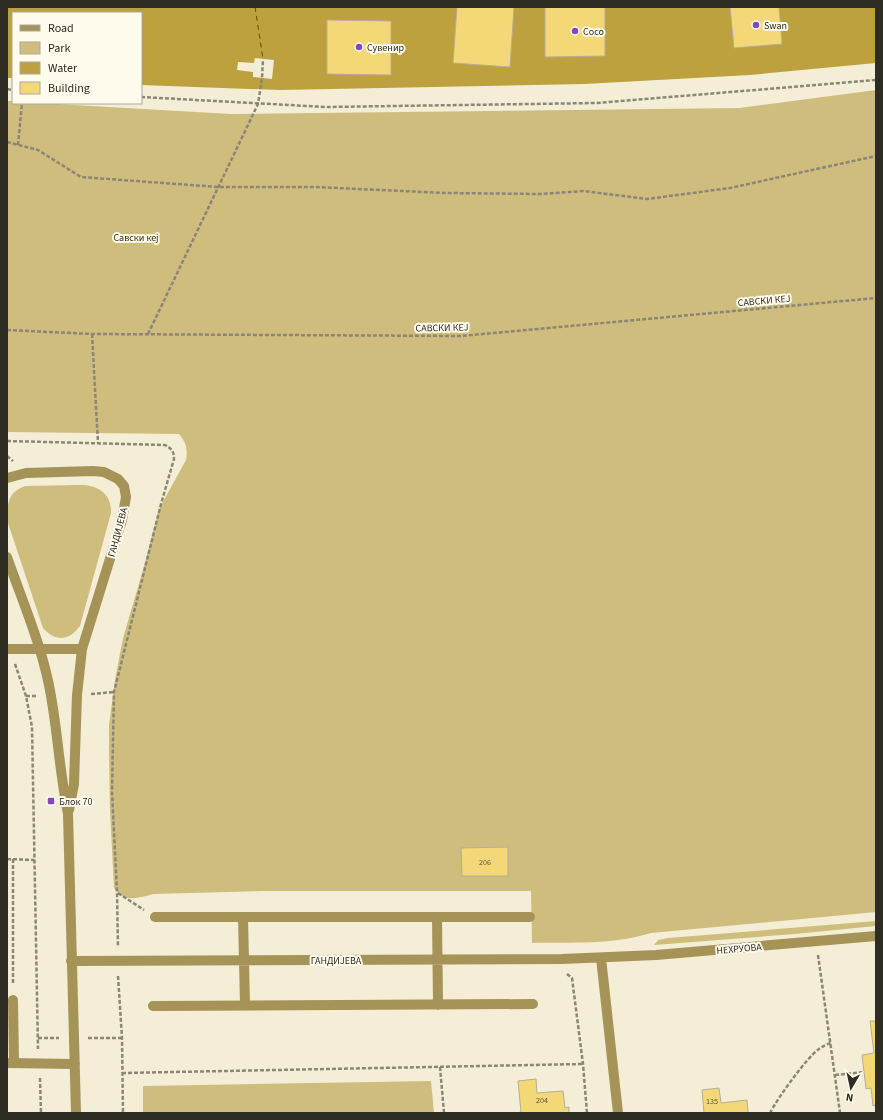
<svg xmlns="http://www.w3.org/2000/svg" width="883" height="1120" viewBox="0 0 883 1120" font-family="'Source Sans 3',sans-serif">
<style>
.green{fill:#cfbd7e}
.water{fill:#bca13e}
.pier{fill:#f4eed6}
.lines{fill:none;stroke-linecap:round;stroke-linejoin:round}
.ferry{stroke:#655202;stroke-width:1;stroke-dasharray:5 4;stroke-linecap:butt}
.building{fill:#f4d877;stroke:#b4ae98}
.path{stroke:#8b8676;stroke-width:2.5;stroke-dasharray:4 2;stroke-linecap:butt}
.minor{stroke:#a59358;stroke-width:10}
.poi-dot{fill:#8348be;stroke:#fffbed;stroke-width:1.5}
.labels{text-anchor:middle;stroke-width:4;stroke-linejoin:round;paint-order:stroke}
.number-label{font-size:8px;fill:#605738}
.poi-label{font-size:10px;fill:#2f2c23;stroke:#fffbed;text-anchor:start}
.park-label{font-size:10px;fill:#382d01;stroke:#fffbed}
.street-label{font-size:10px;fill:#2f2c23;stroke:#fffbed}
</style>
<rect width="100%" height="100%" fill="#f4eed6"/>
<path class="green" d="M876,90V912L651,933C613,945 571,942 532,943L531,891H265L153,894C139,898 124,903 114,888L110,811L109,752V725L115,680L123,638L143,570L159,509L186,460C188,449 186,442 179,434L7,432V101H13V103H39L231,114L739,108Z
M77,485C96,484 112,492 111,513L80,626C69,641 55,642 43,628L7,520C7,504 8,492 25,486Z
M876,921V926L795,934L654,945L658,940L668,938Z
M431,1081L434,1113H143V1086Z"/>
<path class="water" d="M7,7H876V63L750,75L584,84L280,90L141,85V13H13L12,78H7Z"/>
<path class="pier" d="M255,58L274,60L272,79L253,77V72L237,70L238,62L254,63Z"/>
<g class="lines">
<path class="ferry" d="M255,7L263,59"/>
</g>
<path class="building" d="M457,7H514L510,67L453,63Z
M545,7H605V56L545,57Z
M730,7H779L782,44L734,48Z
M327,20L391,21V75L327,74Z
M508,847V876H462L461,848Z
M870,1021H876V1105L873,1106L871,1088L866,1089L862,1055L874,1053Z
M536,1079L537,1093L563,1091L565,1108L569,1107V1113H516L521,1112L518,1081Z
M719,1088L721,1103L747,1100L748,1113H704L702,1090Z"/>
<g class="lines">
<path class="path" d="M7,89L13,90
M141,97L326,107L597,103L876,80
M7,142L38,150L81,177L218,187H315L446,193L541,194L584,191L647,199L730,188L876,156
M18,145L22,103
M7,330L92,334L461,336L876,298
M92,334L98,443
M148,334L258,104L262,78L263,59
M7,441L165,445C172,449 174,451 174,459L161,504L114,692L112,792L117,892L118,947
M7,456L13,461
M15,664L26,696L32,727L38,1049
M91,694L114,692
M26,696H36
M7,859L34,860
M13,859V985
M118,893L144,910
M818,955L840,1113
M567,974L572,978L583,1064L587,1113
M118,976L122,1038L123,1113
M38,1038H59
M88,1038H122
M440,1067L444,1113
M122,1073L583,1064
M835,1075L864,1072
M40,1078L41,1113
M770,1113C777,1099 807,1057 819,1049C823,1046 827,1044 831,1043"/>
<path class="minor" d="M7,478L26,473L93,471L104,472L118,479L124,486L126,497L122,520L82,649L77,695L74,784L69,810
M7,557C23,603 43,648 51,696C58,736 60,775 68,814L76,1113
M7,649H82
M155,917H530
M243,917L245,1005
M437,917L438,1005
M601,958L618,1113
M71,961L562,959L656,955L876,936
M13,1000L14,1063
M153,1006L533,1004
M7,1063L75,1064"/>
</g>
<g class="poi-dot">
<circle cx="756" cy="25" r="4"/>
<circle cx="575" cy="31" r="4"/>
<circle cx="359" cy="47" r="4"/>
<rect x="47" y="797" width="8" height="8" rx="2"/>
</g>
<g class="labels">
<g class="number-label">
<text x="485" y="865">206</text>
<text x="542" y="1103">204</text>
<text x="712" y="1104">135</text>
</g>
<g class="poi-label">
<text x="764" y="29">Swan</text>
<text x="583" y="35">Coco</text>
<text x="367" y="51">Сувенир</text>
<text x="59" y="805">Блок 70</text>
</g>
<g class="park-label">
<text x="136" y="241">Савски кеј</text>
</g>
<g class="street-label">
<text transform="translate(764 300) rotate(-5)" y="4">САВСКИ КЕЈ</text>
<text transform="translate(442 327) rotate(-1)" y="4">САВСКИ КЕЈ</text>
<text transform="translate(117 532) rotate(-75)" y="4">ГАНДИЈЕВА</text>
<text transform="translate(739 948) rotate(-5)" y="4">НЕХРУОВА</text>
<text x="336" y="964">ГАНДИЈЕВА</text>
</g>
</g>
<rect width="883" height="1120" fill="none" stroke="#2f2c23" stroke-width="16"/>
<rect x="12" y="12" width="130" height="92" fill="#fffbed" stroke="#aca89c"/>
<rect x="20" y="25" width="20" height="6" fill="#a59358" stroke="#aca89c"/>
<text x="48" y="32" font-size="12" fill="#2f2c23">Road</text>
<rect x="20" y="42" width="20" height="12" fill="#cfbd7e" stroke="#aca89c"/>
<text x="48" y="52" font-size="12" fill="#2f2c23">Park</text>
<rect x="20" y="62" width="20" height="12" fill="#bca13e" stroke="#aca89c"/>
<text x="48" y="72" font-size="12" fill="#2f2c23">Water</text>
<rect x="20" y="82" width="20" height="12" fill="#f4d877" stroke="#aca89c"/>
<text x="48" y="92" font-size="12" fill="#2f2c23">Building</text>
<g transform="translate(851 1088) rotate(189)" stroke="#fffbed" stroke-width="3" paint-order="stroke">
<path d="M0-3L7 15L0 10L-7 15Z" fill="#2f2c23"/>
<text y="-6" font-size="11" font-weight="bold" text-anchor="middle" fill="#2f2c23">N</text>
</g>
</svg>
